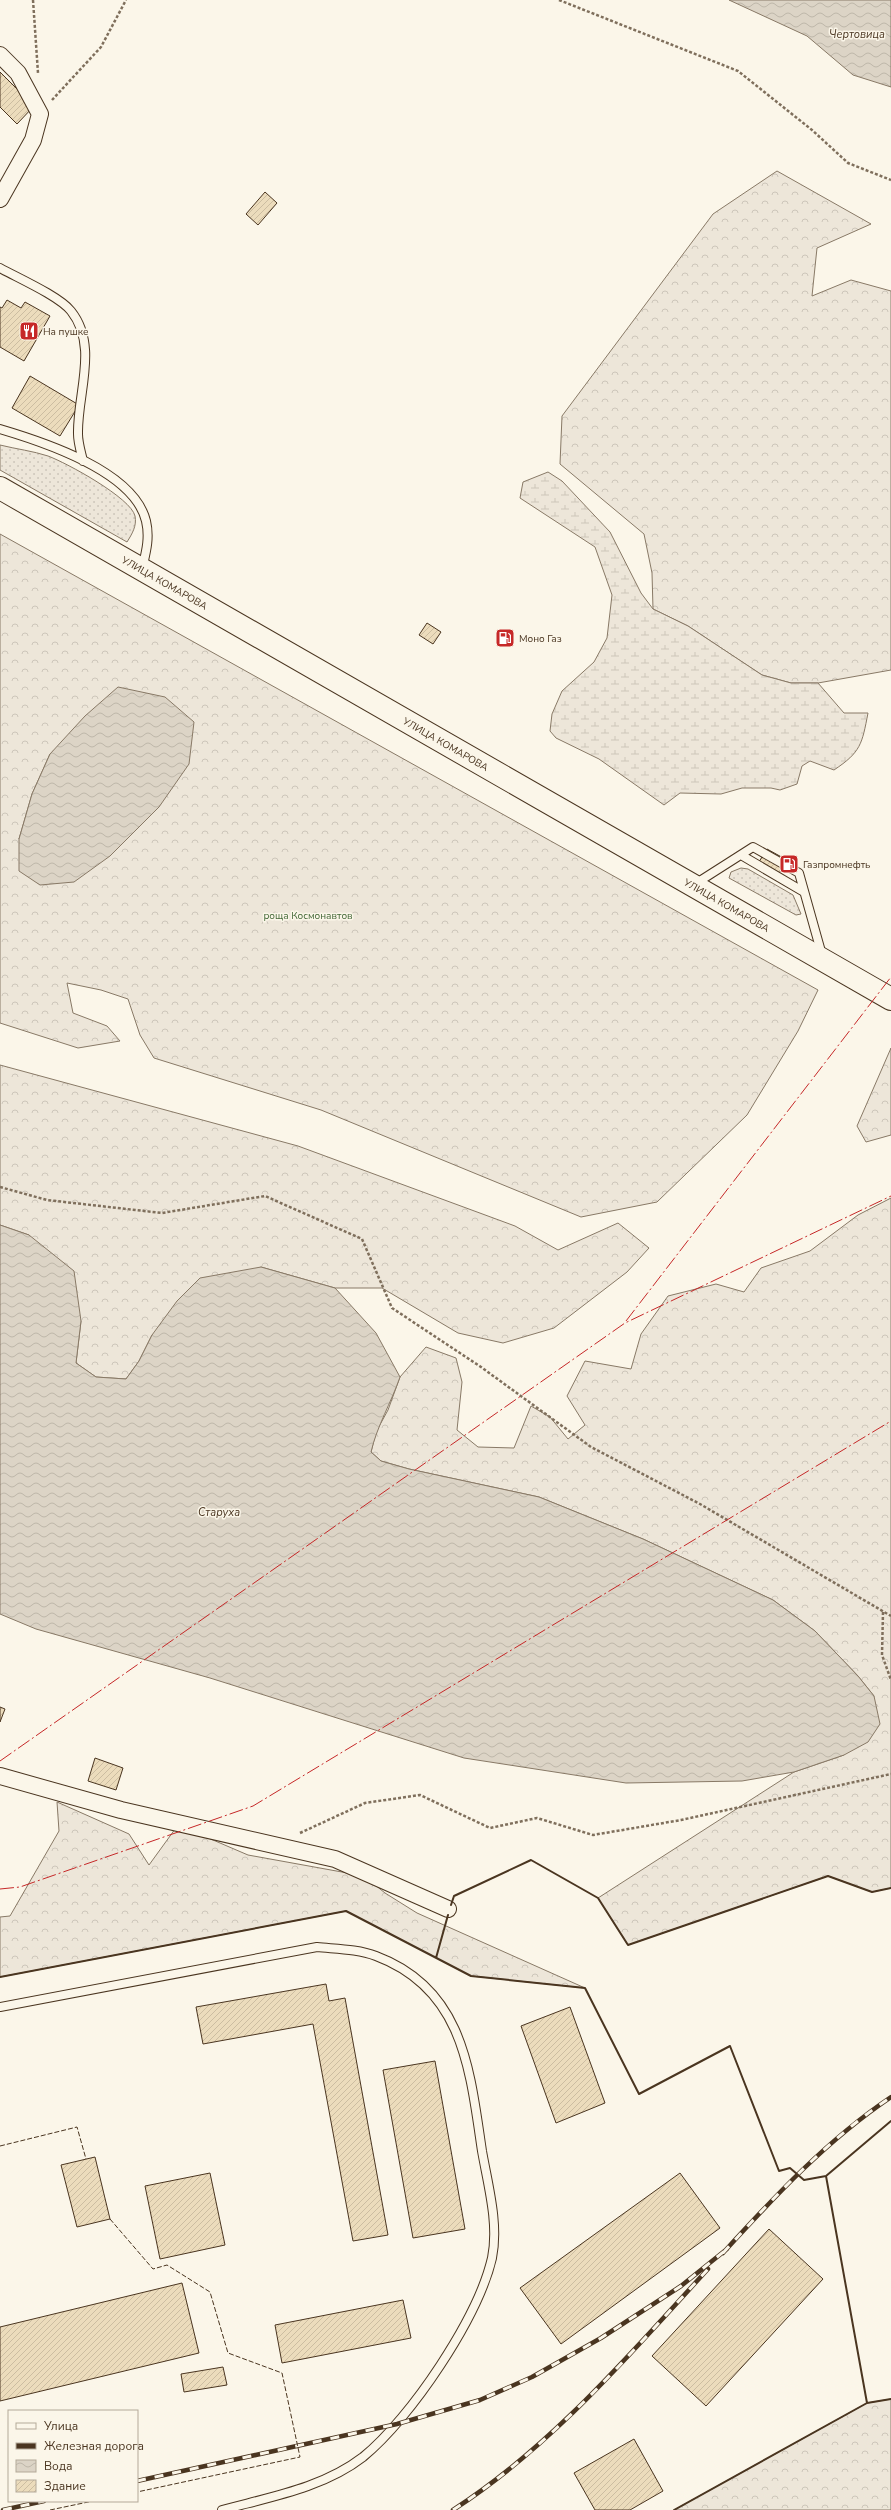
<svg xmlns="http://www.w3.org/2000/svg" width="891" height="2510" viewBox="0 0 891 2510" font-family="'Nunito Sans',sans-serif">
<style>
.grass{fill:url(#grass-dots);stroke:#887966}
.forest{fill:url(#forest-crowns);stroke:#887966;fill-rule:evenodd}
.wetland{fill:url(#wetland-marsh);stroke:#887966}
.water{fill:url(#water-waves);stroke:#887966}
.building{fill:url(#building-hatch);stroke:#4a3520}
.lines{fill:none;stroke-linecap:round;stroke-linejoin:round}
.service-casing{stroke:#4a3520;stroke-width:10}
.minor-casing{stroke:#4a3520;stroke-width:18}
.primary-casing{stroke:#4a3520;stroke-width:24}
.path{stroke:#7f6f5c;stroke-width:2.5;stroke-dasharray:3 2;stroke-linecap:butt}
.service{stroke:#fbf6e9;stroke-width:8}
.minor{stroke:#fbf6e9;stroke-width:16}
.primary{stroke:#fbf6e9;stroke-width:22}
.rail-casing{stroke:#4a3520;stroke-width:4.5}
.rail{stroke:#fbf6e9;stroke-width:3;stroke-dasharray:9;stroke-linecap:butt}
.fence{stroke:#4a3520;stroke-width:1;stroke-dasharray:5 2;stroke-linecap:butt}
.wall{stroke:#4a3520;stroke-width:2}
.power{stroke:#c62828;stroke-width:1;stroke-dasharray:14 3 2 3;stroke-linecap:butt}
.labels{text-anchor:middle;stroke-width:3;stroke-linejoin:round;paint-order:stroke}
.poi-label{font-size:10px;fill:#4a3520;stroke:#fbf6e9;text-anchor:start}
.street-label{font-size:10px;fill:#4a3520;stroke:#fbf6e9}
.park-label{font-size:10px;fill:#436837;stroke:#fbf6e9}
.water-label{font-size:11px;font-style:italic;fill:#4a3520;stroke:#fbf6e9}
</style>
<defs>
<pattern id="grass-dots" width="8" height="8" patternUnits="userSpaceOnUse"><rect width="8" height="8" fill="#ede6d9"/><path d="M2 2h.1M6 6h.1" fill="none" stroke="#cdc6ba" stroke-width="1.8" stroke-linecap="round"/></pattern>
<pattern id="forest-crowns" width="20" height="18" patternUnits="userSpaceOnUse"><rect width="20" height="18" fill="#ede6d9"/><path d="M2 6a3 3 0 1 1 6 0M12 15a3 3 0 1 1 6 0" fill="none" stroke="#cdc6ba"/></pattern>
<pattern id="wetland-marsh" width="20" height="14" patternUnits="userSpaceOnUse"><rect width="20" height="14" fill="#ede6d9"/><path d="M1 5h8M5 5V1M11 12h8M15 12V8" fill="none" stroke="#cdc6ba"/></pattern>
<pattern id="water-waves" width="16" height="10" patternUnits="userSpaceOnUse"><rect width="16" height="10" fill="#dcd4c6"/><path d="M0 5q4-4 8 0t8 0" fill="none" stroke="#beb7aa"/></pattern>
<pattern id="building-hatch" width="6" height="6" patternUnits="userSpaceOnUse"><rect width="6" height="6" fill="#ecdcbc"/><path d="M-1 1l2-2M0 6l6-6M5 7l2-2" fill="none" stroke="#ccbda1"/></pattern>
</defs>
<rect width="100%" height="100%" fill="#fbf6e9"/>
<path class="grass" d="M0,445C16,449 33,451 48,456C67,463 131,498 135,516C137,526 132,534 127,542L0,470Z
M741,868L748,869L793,895L801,914L796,915L729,878L731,872Z"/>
<path class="forest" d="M777,171L871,224L817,248L812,296L851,280L891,291V670L818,683H791L762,675L688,626L653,609L652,573L644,534L560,464L562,416L713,214Z
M0,534L818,990L798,1031L747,1115L657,1202L581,1217L321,1110L154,1058L140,1035L128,999L101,990L67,983L73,1013L107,1026L120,1041L78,1048L0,1023ZM50,754L19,839L32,794Z
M891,1048V1135L866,1142L857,1126Z
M0,1065L298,1146L515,1226L558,1250L618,1223L649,1248L627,1272L554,1328L503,1343L458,1333L382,1288H335L261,1267L152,1335L139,1361L126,1379L96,1377L76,1363L81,1321L29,1235L0,1225Z
M891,1198V1888L872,1892L828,1876L628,1945L598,1898L794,1772L844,1755L874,1696L858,1676L815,1631L773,1600L643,1539L539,1497L409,1469L381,1461L371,1452L376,1432L388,1410L400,1377L426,1347L456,1358L462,1382L457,1430L478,1447L514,1448L531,1406L550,1417L568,1439L585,1425L567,1396L585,1361L631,1369L641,1334L668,1296L716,1284L744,1292L761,1268L810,1251L858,1215Z
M57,1802L129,1834L149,1865L178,1825L248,1855L364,1876L385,1893L417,1913L585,1988L471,1976L346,1911L0,1977V1917L10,1916L59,1831Z
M891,2399V2510H674L867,2403Z"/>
<path class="wetland" d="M548,472L562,481L610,532L641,593L653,609L688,626L762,675L791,683H818L844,713H868C862,744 861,752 834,770L810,761L802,766L797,784L780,790L771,788H742L721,794L680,793L664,805L599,759L556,738L550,731L552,714L562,691L594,662L607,638L612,595L595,547L520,498L523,482Z"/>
<path class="water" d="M729,0H891V87L853,75L807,36Z
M118,687L165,697L194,722L189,764L159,807L110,856L74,882L40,885L19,871V839L32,794L50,754L85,716Z
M0,1225L29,1235L74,1271L81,1321L76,1363L96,1377L126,1379L139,1361L152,1335L177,1301L200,1278L261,1267L335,1288L376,1333L400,1377C391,1403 377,1426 371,1452L381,1461L409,1469L539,1497L643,1539L773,1600L815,1631L858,1676L874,1696L880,1724L868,1742L844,1755L794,1772L742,1781L626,1783L464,1758L210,1678L36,1629L0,1614Z"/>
<path class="building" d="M0,72L34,106L17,124L0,107Z
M265,192L277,203L258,225L246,214Z
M7,300L21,308L25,302L50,316L24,361L0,347V307L2,308Z
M30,376L79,405L60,436L12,408Z
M427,623L441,632L433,644L419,635Z
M767,849L787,860L777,877L757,865Z
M0,1707L5,1709L0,1722Z
M95,1758L123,1768L116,1790L88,1781Z
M326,1984L329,2001L345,1998L388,2235L353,2241L313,2024L203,2044L196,2007Z
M570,2007L605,2103L556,2123L521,2026Z
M435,2061L465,2229L413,2238L383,2070Z
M95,2157L110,2219L77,2227L61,2165Z
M210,2173L225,2245L160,2259L145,2186Z
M680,2173L720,2228L561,2344L520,2288Z
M769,2229L823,2279L706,2406L652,2356Z
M182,2283L199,2353L0,2401V2327Z
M403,2300L411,2338L282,2363L275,2325Z
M223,2367L227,2385L184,2392L181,2374Z
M634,2439L663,2491L630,2510H595L574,2473Z"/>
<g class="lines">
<g class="service-casing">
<path id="service" d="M0,268C18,278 59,296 71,311C99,346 77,394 78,434C78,443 81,452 83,461
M0,429C44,442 134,471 146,521C150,538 146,552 142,569
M741,855L804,892
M695,884L753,847L799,873L822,955
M0,2007L317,1947C337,1949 358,1949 376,1956C464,1989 470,2071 482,2151C488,2185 499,2224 492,2258C478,2318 411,2418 363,2457C323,2488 270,2497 222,2510"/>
</g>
<g class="minor-casing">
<path id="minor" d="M0,55L18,73L40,114L33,140L0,199
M0,1776L121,1810L335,1859L448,1909"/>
</g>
<g class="primary-casing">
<g id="primary">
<path id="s1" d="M0,488L891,999"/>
</g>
</g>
<path class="path" d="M33,0L38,73
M559,0L738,71L812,130L848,163L891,180
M52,100L101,47L126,0
M0,1187L47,1200L162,1213L265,1196L362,1239L392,1308L481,1367L591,1447L700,1504L891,1616
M883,1612L882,1655L891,1680
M300,1833L365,1803L420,1795L490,1828L537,1818L593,1835L681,1820L891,1774"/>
<use href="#service" class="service"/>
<use href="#minor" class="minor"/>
<use href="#primary" class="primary"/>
<g class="rail-casing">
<path id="rail" d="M723,2253C775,2196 827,2140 891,2097
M137,2481L397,2424L480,2400L532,2377L601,2338L681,2286L727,2249
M3,2510L44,2501
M453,2510C552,2446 629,2355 708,2269"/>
</g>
<use href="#rail" class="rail"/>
<path class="fence" d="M0,2146L77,2127L86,2159
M110,2219L153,2269L167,2265L210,2292L228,2353L282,2373L300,2457L137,2492
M50,2510L93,2501"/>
<path class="wall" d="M451,1905L454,1896L531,1860L598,1898L628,1945L828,1876L872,1892L891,1888
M436,1958L448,1915
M0,1977L346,1911L471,1976L585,1988L639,2094L730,2046L779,2171L790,2168L804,2180L826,2176L891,2121
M826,2176L867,2403
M674,2510L867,2403L891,2399"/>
<path class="power" d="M626,1321L891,977
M0,1761L625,1323L891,1196
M0,1889L20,1887L253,1806L891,1421"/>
</g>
<defs>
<g id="restaurant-square" transform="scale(1)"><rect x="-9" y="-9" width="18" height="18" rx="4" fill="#c62828" stroke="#fbf6e9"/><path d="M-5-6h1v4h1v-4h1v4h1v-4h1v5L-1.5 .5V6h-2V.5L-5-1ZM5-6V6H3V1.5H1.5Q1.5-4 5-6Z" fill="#fff"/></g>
<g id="fuel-square" transform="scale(1)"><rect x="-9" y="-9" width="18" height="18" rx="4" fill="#c62828" stroke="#fbf6e9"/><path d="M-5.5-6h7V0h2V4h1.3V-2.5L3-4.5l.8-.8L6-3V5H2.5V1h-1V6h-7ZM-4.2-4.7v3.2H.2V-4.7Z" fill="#fff"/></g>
</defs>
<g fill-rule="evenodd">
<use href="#restaurant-square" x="29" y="331"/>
<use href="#fuel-square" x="505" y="638"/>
<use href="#fuel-square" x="789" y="864"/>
</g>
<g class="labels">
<g class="poi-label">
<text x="43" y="335">На пушке</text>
<text x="519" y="642">Моно Газ</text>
<text x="803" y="868">Газпромнефть</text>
</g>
<g class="street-label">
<text dy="4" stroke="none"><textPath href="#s1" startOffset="190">УЛИЦА КОМАРОВА</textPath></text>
<text dy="4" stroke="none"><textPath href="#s1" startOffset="514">УЛИЦА КОМАРОВА</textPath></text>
<text dy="4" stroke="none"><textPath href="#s1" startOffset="838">УЛИЦА КОМАРОВА</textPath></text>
</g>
<g class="park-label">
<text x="308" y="919">роща Космонавтов</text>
</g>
<g class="water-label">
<text x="857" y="38">Чертовица</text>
<text x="219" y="1516">Старуха</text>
</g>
</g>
<rect x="8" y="2410" width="130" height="92" fill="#fbf6e9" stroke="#b4a999"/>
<rect x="16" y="2423" width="20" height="6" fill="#fbf6e9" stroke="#b4a999"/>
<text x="44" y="2430" font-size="12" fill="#4a3520">Улица</text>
<rect x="16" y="2443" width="20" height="6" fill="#4a3520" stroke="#b4a999"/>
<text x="44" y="2450" font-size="12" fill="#4a3520">Железная дорога</text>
<rect x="16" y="2460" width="20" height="12" fill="url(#water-waves)" stroke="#b4a999"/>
<text x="44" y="2470" font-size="12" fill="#4a3520">Вода</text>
<rect x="16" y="2480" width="20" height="12" fill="url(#building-hatch)" stroke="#b4a999"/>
<text x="44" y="2490" font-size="12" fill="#4a3520">Здание</text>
</svg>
